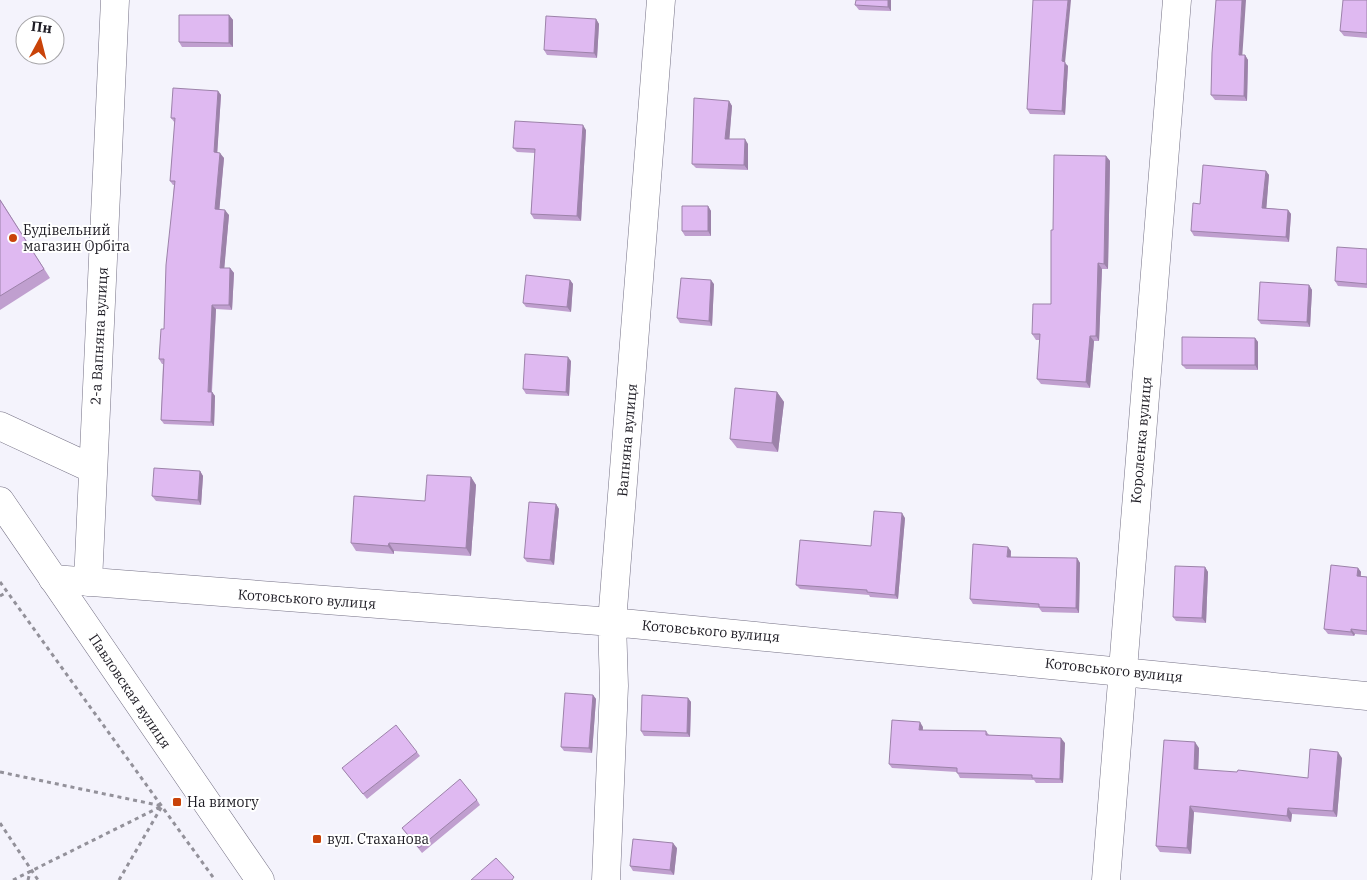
<svg xmlns="http://www.w3.org/2000/svg" width="1367" height="880" viewBox="0 0 1367 880" font-family="'IBM Plex Serif',serif">
<style>
.lines{fill:none;stroke-linecap:round;stroke-linejoin:round}
.minor-casing{stroke:#757185;stroke-width:29}
.primary-casing{stroke:#757185;stroke-width:29}
.path{stroke:#93919a;stroke-width:3;stroke-dasharray:4 4;stroke-linecap:butt}
.minor{stroke:#fff;stroke-width:28}
.primary{stroke:#fff;stroke-width:28}
.wall{fill:#c09fcf}
.shaded-wall{fill:#9c82a9}
.building{fill:#dfb9f1;stroke:#9c82a9}
.poi-dot{fill:#c94309;stroke:#fff;stroke-width:2}
.labels{text-anchor:middle;stroke-width:4;stroke-linejoin:round;paint-order:stroke}
.poi-label{font-size:14px;fill:#1e1c24;stroke:#fff;text-anchor:start}
.street-label{font-size:14px;fill:#1e1c24;stroke:#fff}
</style>
<rect width="100%" height="100%" fill="#f4f3fc"/>
<g class="lines">
<g class="minor-casing">
<path id="minor" d="M0,426L93,469
M53,579L612,622L1367,696
M88,582L115,0
M606,880L614,686L612,622L661,0
M1106,880L1177,0"/>
</g>
<g class="primary-casing">
<path id="primary" d="M0,501L260,880"/>
</g>
<path class="path" d="M0,582L215,880
M0,596L7,592
M0,772L162,806
M0,823L38,880
M13,880L162,806L119,880
M28,880L30,872"/>
<use href="#minor" class="minor"/>
<use href="#primary" class="primary"/>
</g>
<path class="wall" d="M891,0V11L859,10L855,5Z
M1367,0V38L1344,36L1340,31Z
M229,15L233,20V47H182L179,42Z
M596,19L599,24L597,58L547,55L544,50Z
M1243,55H1245L1248,60L1247,101L1215,100L1211,95Z
M1065,63L1068,66L1065,115L1030,114L1027,109Z
M218,91L221,95L217,153L224,158L219,210L229,215L224,268H230L234,273L232,310L216,309L212,392L215,396L214,426L164,424L161,420L163,364H162L159,359L164,329L174,185H173L170,181L175,123L171,118Z
M729,101L732,106L729,139L748,144V170L696,168L692,164Z
M586,130L581,221L534,219L531,214L535,153L517,152L513,148Z
M1106,156L1110,161L1108,269H1102L1099,341H1094L1090,388L1041,384L1037,379L1040,340H1036L1032,334L1051,304L1053,230Z
M1266,171L1269,175L1266,208L1288,210L1291,214L1289,242L1194,236L1191,231L1200,204Z
M0,199L50,278L0,310Z
M708,206L711,211V236H685L682,231Z
M1367,249V288L1338,286L1335,281Z
M570,280L573,284L571,312L526,307L523,303Z
M714,284L712,326L680,323L677,318Z
M1309,285L1312,290L1310,327L1261,324L1258,320Z
M1255,338L1258,342V370L1186,369L1182,365Z
M571,361L569,396L526,394L523,389Z
M777,392L784,402L778,452L737,448L730,439Z
M200,471L203,476L201,505L156,501L152,496Z
M471,477L476,485L471,556L394,551V554L356,551L351,543L425,501Z
M556,504L559,509L554,565L527,562L524,558Z
M905,518L898,599L870,597L869,595L800,589L796,585L871,546Z
M1011,551V557L1077,558L1080,563L1079,613L1042,612L1039,608L973,604L970,599Z
M1205,567L1208,572L1206,623L1176,621L1173,617Z
M1358,568L1361,572V576L1367,577V635L1355,634L1354,636L1328,634L1324,629Z
M593,695L596,699L592,753L564,751L561,747Z
M688,698L691,702L690,737L644,736L641,731Z
M923,727V730L986,731L989,735L1065,743L1063,783H1036L1034,780L960,778L957,772L892,768L889,764Z
M1199,748L1198,770L1308,778L1342,758L1337,817L1292,814L1291,822L1194,812L1191,854L1160,852L1156,846Z
M417,752L420,756L367,799L342,768Z
M477,800L480,805L422,853L402,828Z
M677,848L674,875L633,871L630,866Z"/>
<path class="shaded-wall" d="M888,0H891V11L888,7Z
M1068,0H1071L1065,63L1068,66L1065,115L1062,111V61Z
M1242,0H1246L1242,60L1239,55Z
M229,15L233,20V47L229,43Z
M596,19L599,24L597,58L594,53Z
M1245,55L1248,60L1247,101L1244,96Z
M218,91L221,95L217,157L214,152Z
M729,101L732,106L729,144L725,139Z
M583,125L586,130L581,221L577,216Z
M745,139L748,144V170L744,165Z
M220,153L224,158L219,214L215,209Z
M1106,156L1110,161L1108,269L1104,264Z
M1266,171L1269,175L1266,213L1262,208Z
M708,206L711,211V236L708,231Z
M225,210L229,215L224,272L220,268Z
M1288,210L1291,214L1289,242L1286,237Z
M1098,263L1102,269L1099,341L1096,336Z
M230,268L234,273L232,310L229,305Z
M570,280L573,284L571,312L567,307Z
M711,280L714,284L712,326L709,321Z
M1309,285L1312,290L1310,327L1307,322Z
M212,305L216,309L211,396L208,392Z
M1090,336L1094,341L1090,388L1086,382Z
M1255,338L1258,342V370L1255,365Z
M568,357L571,361L569,396L566,392Z
M212,392L215,396L214,426L211,422Z
M777,392L784,402L778,452L772,443Z
M200,471L203,476L201,505L198,500Z
M471,477L476,485L471,556L466,548Z
M556,504L559,509L554,565L550,560Z
M902,513L905,518L898,599L895,595Z
M389,543L394,551V554L388,546Z
M1008,547L1011,551L1010,562L1007,557Z
M1077,558L1080,563L1079,613L1076,608Z
M1205,567L1208,572L1206,623L1202,618Z
M1358,568L1361,572L1360,581L1357,576Z
M1351,629L1355,634L1354,636L1351,632Z
M593,695L596,699L592,753L589,748Z
M688,698L691,702L690,737L687,733Z
M920,722L923,727L922,734L919,730Z
M1061,738L1065,743L1063,783L1060,779Z
M1195,742L1199,748L1198,775L1194,769Z
M1338,752L1342,758L1337,817L1333,811Z
M1190,806L1194,812L1191,854L1187,848Z
M1288,808L1292,814L1291,822L1287,816Z
M673,843L677,848L674,875L670,870Z"/>
<path class="building" d="M856,0H888V7L855,5Z
M1033,0H1068L1062,61L1065,62L1062,111L1027,109Z
M1216,0H1242L1239,55H1245L1244,96L1211,95L1212,53Z
M1343,0H1367V33L1340,31Z
M179,15H229V43L179,42Z
M546,16L596,19L594,53L544,50Z
M173,88L218,91L214,152L220,153L215,209L225,210L220,268H230L229,305H212L208,392H212L211,422L161,420L164,359H159L161,329H164L166,265L175,181H170L175,118H171Z
M694,98L729,101L725,139H745L744,165L692,164Z
M515,121L583,125L577,216L531,214L535,149L513,148Z
M1054,155L1106,156L1104,264L1098,263L1096,336H1090L1086,382L1037,379L1040,334H1032L1033,304H1051V230H1053Z
M1203,165L1266,171L1262,208L1288,210L1286,237L1191,231L1193,203L1200,204Z
M0,200L44,269L0,296Z
M682,206H708V231H682Z
M1337,247L1367,249V284L1335,281Z
M526,275L570,280L567,307L523,303Z
M681,278L711,280L709,321L677,318Z
M1260,282L1309,285L1307,322L1258,320Z
M1182,337L1255,338V365H1182Z
M525,354L568,357L566,392L523,389Z
M735,388L777,392L772,443L730,439Z
M154,468L200,471L198,500L152,496Z
M427,475L471,477L466,548L389,543L388,546L351,543L354,496L425,501Z
M529,502L556,504L550,560L524,558Z
M874,511L902,513L895,595L867,592V590L796,585L800,540L871,546Z
M973,544L1008,547L1007,557L1077,558L1076,608L1039,607V604L970,599Z
M1331,565L1358,568L1357,576L1367,577V631L1351,629V632L1324,629Z
M1175,566L1205,567L1202,618L1173,617Z
M565,693L593,695L589,748L561,747Z
M642,695L688,698L687,733L641,731Z
M892,720L920,722L919,730L986,731V735L1061,738L1060,779L1032,778V775L957,773V768L889,764Z
M396,725L417,752L363,794L342,768Z
M1164,740L1195,742L1194,769L1237,772L1238,770L1308,778L1310,749L1338,752L1333,811L1288,808L1287,816L1190,806L1187,848L1156,846Z
M460,779L477,800L419,848L402,828Z
M633,839L673,843L670,870L630,866Z
M496,858L514,877L512,880H471Z"/>
<g class="poi-dot">
<circle cx="13" cy="238" r="5"/>
<rect x="172" y="797" width="10" height="10" rx="2.5"/>
<rect x="312" y="834" width="10" height="10" rx="2.5"/>
</g>
<g class="labels">
<g class="poi-label">
<text x="23" y="235">Будівельний<tspan x="23" dy="16">магазин Орбіта</tspan></text>
<text x="187" y="807">На вимогу</text>
<text x="327" y="844">вул. Стаханова</text>
</g>
<g class="street-label">
<text transform="translate(99 336) rotate(-87)" y="5">2-а Вапняна вулиця</text>
<text transform="translate(627 440) rotate(-85)" y="5">Вапняна вулиця</text>
<text transform="translate(1141 440) rotate(-85)" y="5">Короленка вулиця</text>
<text transform="translate(307 599) rotate(4)" y="5">Котовського вулиця</text>
<text transform="translate(711 631) rotate(5)" y="5">Котовського вулиця</text>
<text transform="translate(1114 670) rotate(6)" y="5">Котовського вулиця</text>
<text transform="translate(130 691) rotate(56)" y="5">Павловская вулиця</text>
</g>
</g>
<g transform="translate(40 40) rotate(7)"><circle r="24" fill="#ffffff" stroke="#a5a4a7"/>
<path d="M0-4L9 19L0 12L-9 19Z" fill="#c94309"/>
<text y="-8" font-size="14" font-weight="bold" text-anchor="middle" fill="#1e1c24">Пн</text>
</g>
</svg>
